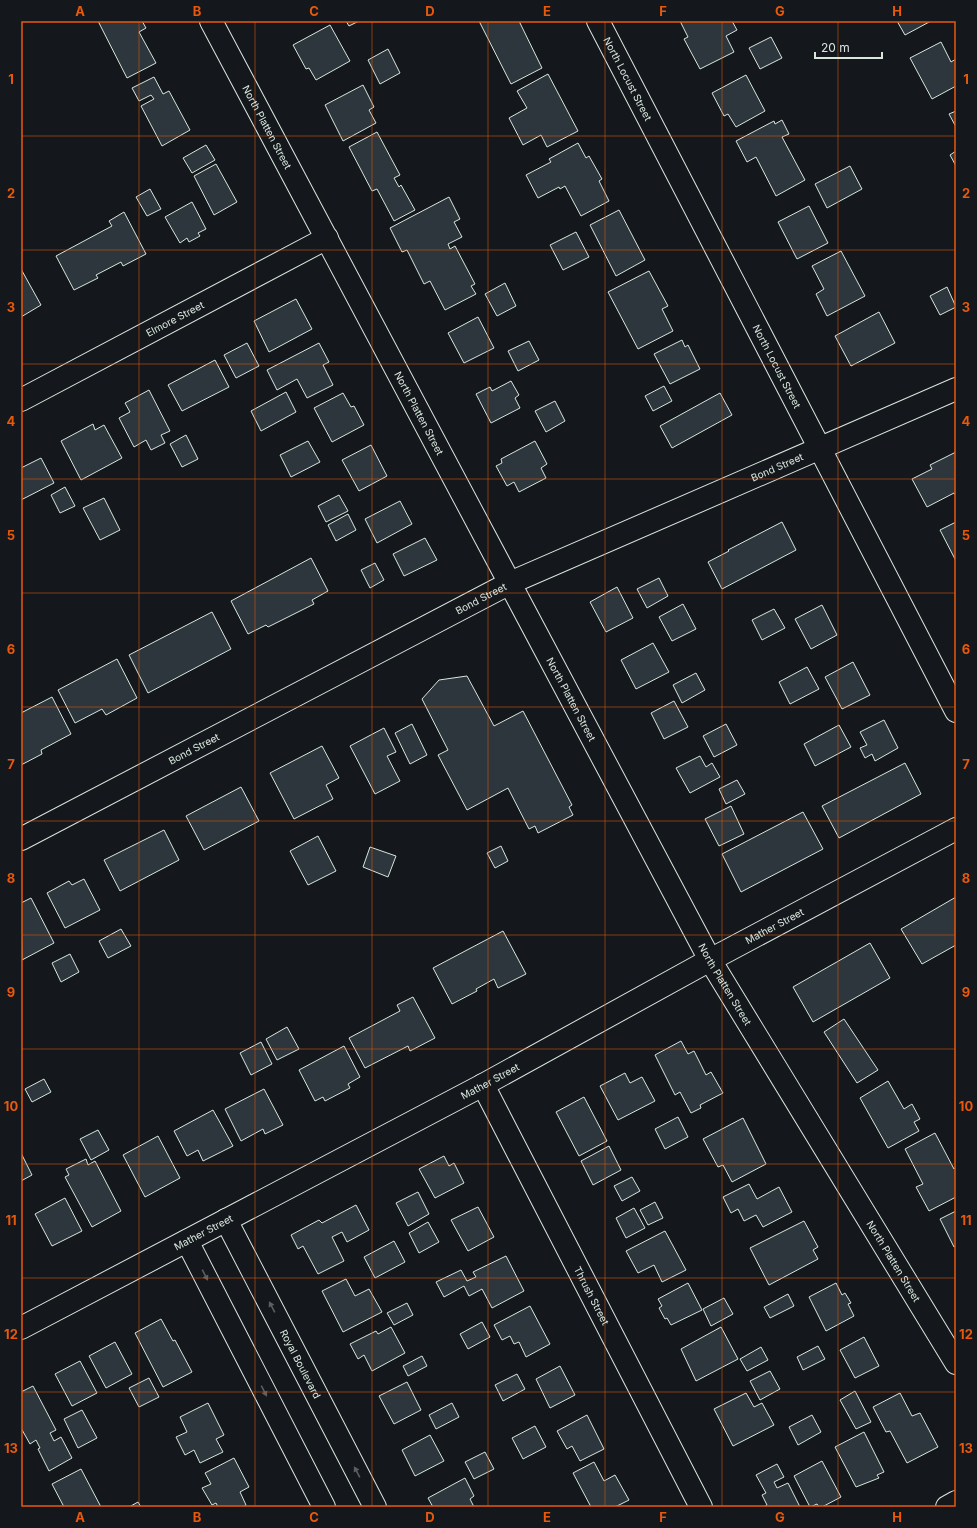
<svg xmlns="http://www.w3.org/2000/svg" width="977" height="1528" viewBox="0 0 977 1528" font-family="Inter,sans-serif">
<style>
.building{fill:#2c363c;stroke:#d8e6dc}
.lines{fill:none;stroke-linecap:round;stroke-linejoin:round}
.minor-casing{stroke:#d8e6dc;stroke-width:24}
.minor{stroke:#14181c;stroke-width:22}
.oneway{fill:#59605f}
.grid{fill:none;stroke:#e8590c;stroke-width:1;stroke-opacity:0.55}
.labels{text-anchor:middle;stroke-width:3;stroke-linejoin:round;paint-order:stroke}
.street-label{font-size:10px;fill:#d8e6dc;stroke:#14181c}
.neatline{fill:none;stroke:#e8590c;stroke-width:1.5}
.grid-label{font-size:13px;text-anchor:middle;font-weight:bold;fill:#e8590c}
</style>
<rect width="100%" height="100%" fill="#14181c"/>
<path class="building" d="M98,21H142L146,28L139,32L156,63L127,78Z
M346,21H359L349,26Z
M479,21H519L542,68L511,84Z
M680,21H732L737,30L726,36L734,52L700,69L684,39L688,37Z
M897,21H931L905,35Z
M330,25L350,61L316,80L309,68L306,69L293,45Z
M771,37L782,58L760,69L749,48Z
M941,42L951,62L956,59V86L932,99L910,58Z
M388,49L400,73L380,84L368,60Z
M548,74L578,131L547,147L541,135L523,145L509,118L527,108L517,91Z
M746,75L765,111L736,127L728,114L724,116L712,93Z
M154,77L163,94L169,91L190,130L162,146L141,106L154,99L151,95L139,101L132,88Z
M363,85L374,107L369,110L376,123L343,141L325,105Z
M956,111V127L949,114Z
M782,120L789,134L782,137L805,180L776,196L756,157L747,162L736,141L774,121L775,124Z
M377,132L400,175L394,178L399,187L401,185L415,210L394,221L377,189L372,191L349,147Z
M578,143L586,158L589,156L602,179L599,181L609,201L581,216L565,186L560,189L559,187L538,198L526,175L551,162L549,159Z
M206,145L215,160L192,173L183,158Z
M956,151V166L950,155Z
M216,164L237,202L214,215L194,176Z
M850,166L862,189L827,208L815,184Z
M150,189L161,209L147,216L136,197Z
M449,197L460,219L454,222L462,237L448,244L450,249L455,246L475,284L471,286L476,294L445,310L430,281L424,284L407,250L402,252L390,228Z
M192,202L206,229L198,233L200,236L189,242L187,238L180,243L165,217Z
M809,206L828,243L797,259L778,222Z
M619,210L645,260L616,276L590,225Z
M124,212L146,254L123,266L121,262L96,275L98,278L74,290L56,256L112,226L109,221Z
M576,232L589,257L563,270L550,245Z
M841,251L865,296L827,316L816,294L824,289L812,266Z
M21,269L41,305L21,317Z
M649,271L668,306L662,309L673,331L638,349L608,292Z
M505,283L516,306L497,316L485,294Z
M947,287L956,307L940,315L930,296Z
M296,299L312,329L269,352L254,321Z
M879,312L895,343L851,366L835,336Z
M478,317L494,348L464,363L448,333Z
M682,340L685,347L688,345L700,369L670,384L654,354Z
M529,341L539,360L518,371L508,351Z
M247,343L259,366L236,378L224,355Z
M319,343L329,362L323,365L333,385L307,398L297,379L277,390L267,370Z
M215,360L229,387L182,411L168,385Z
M511,381L519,395L515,398L520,408L491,423L476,394L490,387L492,391Z
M664,386L672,401L653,411L645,396Z
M149,390L170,431L161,435L165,443L151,450L146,440L134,447L119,418L130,412L125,403Z
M286,392L296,412L261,431L251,411Z
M343,393L351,407L354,406L364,425L332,442L314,408Z
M720,393L732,415L672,448L660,426Z
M555,401L565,421L546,432L535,411Z
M93,424L95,430L104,425L122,458L81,480L61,441Z
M186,435L198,459L182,467L170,444Z
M308,441L320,462L291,477L280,455Z
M535,441L547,464L541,468L546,478L519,492L514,482L507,486L496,466L502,463L501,459Z
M371,445L387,476L359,491L342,460Z
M956,452V496L954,493L927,507L912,479L932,469L930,465Z
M41,458L54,483L21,500V468Z
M65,487L75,506L60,513L51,495Z
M339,495L348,511L326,522L318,506Z
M104,498L120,530L100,540L83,508Z
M400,501L412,524L377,543L365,519Z
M348,514L356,530L336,541L328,525Z
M782,522L796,550L722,589L708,562L729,551L728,550Z
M956,522V561L940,530Z
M425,538L437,560L404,576L393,554Z
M311,558L328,591L312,600L314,604L268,627L266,625L248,634L231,601Z
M375,563L384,580L370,588L361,570Z
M659,578L668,596L647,608L637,589Z
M617,587L633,618L606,632L590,602Z
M683,604L696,629L672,641L659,617Z
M822,605L837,635L811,649L795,619Z
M774,609L785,628L762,640L752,620Z
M212,612L231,649L148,693L129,655Z
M653,643L669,672L636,689L621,660Z
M117,659L137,698L106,715L102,709L75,723L58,690Z
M853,662L870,695L842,709L825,677Z
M807,667L819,689L790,704L779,682Z
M696,673L705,690L682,703L673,685Z
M467,676L494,726L523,711L572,805L569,807L573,815L538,833L535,826L529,829L508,788L467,810L438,755L448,750L422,699L439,680Z
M52,697L71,734L41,750L42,754L21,765V713Z
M674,701L688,727L664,739L651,713Z
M884,720L898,748L875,761L872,754L865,758L860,748L867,745L860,732Z
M412,724L427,755L410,764L395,733Z
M726,724L737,745L714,757L703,736Z
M839,725L851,747L815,766L804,744Z
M384,728L396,752L387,756L400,781L375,794L350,746Z
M322,746L339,778L326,785L333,799L294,819L270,773Z
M700,756L706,767L712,763L720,777L690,793L676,768Z
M905,763L921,794L839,838L822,806Z
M737,780L745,794L726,804L719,789Z
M241,787L259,821L204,850L186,816Z
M731,806L744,834L719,846L705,819Z
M803,812L823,849L741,892L722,854Z
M164,830L179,860L120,891L104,860Z
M318,836L336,871L308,885L290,851Z
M501,846L508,861L495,868L487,853Z
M370,847L396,856L388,877L363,867Z
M84,879L100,910L65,928L47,893L69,881L72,885Z
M956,897V945L922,964L901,929Z
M31,898L54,943L22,960L21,903Z
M121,929L131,946L108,958L99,941Z
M503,931L526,974L498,988L494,979L476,989L477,991L452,1004L433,968Z
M870,943L890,978L813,1022L793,987Z
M70,954L79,972L61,982L52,963Z
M413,997L435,1038L410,1051L408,1046L365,1068L349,1038L400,1011L397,1005Z
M844,1019L878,1070L857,1083L824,1032Z
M287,1027L299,1049L277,1060L266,1039Z
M681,1041L688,1054L694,1051L706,1075L711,1072L723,1093L700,1105L701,1108L691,1113L680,1092L675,1095L655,1055Z
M261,1042L272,1064L251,1075L240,1053Z
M344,1046L360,1077L348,1084L350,1088L325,1101L323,1097L315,1101L299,1070Z
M625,1073L630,1083L642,1077L655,1101L618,1120L600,1086Z
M44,1079L51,1092L32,1102L25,1089Z
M888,1081L904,1109L912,1104L920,1119L914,1122L919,1131L888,1148L860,1098Z
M264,1089L283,1125L265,1134L263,1129L241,1141L225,1109Z
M584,1097L607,1141L579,1156L556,1112Z
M213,1110L233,1146L203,1161L198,1150L187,1156L174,1131Z
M678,1117L688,1137L665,1149L655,1129Z
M743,1118L766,1164L732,1182L723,1165L718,1167L703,1139Z
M98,1130L109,1150L91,1160L80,1139Z
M935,1133L954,1169L956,1167V1197L929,1211L916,1187L923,1184L905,1149Z
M158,1136L180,1178L145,1197L123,1155Z
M609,1146L621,1170L593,1185L581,1161Z
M21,1153L32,1175L21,1181Z
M444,1156L449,1166L454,1163L464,1183L435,1198L419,1169Z
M86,1159L88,1165L95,1161L121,1211L92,1227L65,1177L69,1175L66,1169Z
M632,1177L640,1191L622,1201L614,1186Z
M749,1184L757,1199L779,1187L792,1212L763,1227L756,1215L744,1221L738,1209L731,1213L723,1197Z
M418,1192L429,1214L408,1226L396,1203Z
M65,1198L82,1231L52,1246L35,1214Z
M655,1202L663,1218L648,1225L640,1210Z
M356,1205L369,1230L347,1242L342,1232L332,1237L344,1261L318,1274L303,1246L298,1249L291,1235L319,1220L322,1223Z
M478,1207L494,1237L468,1251L451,1220Z
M634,1208L645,1228L626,1238L616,1218Z
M956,1211V1246L954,1247L940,1219Z
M804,1221L818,1247L813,1250L818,1259L769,1285L750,1248Z
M428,1222L439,1242L419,1253L409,1233Z
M665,1231L686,1270L662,1282L654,1265L638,1273L626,1251Z
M394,1241L405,1262L375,1278L364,1257Z
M506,1256L524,1291L492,1308L482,1289L469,1296L464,1286L444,1297L436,1282L461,1270L467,1281L476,1277L473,1272Z
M346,1279L355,1296L369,1289L382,1312L343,1332L322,1291Z
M688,1283L702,1310L671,1325L667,1318L665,1319L659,1308L662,1306L658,1299Z
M836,1283L842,1295L845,1293L851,1303L848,1304L854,1316L826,1331L809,1297Z
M788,1294L794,1306L770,1318L764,1307Z
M724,1298L733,1314L711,1326L703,1309Z
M407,1303L413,1315L394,1325L387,1313Z
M530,1306L550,1344L526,1357L519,1342L514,1344L510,1336L502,1340L494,1325Z
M161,1319L173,1341L175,1340L192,1372L163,1387L135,1333Z
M482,1322L490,1337L468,1349L460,1334Z
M391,1327L405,1353L372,1371L364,1355L358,1359L350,1344L376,1331L378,1334Z
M721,1327L738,1359L696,1381L681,1349Z
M864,1337L879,1366L855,1378L840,1350Z
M115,1342L132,1374L106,1388L89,1356Z
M818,1346L825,1359L803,1370L797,1357Z
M761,1347L768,1360L747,1371L740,1359Z
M422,1356L427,1366L408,1376L403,1366Z
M80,1361L97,1393L72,1406L55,1374Z
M560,1366L575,1395L550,1408L536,1379Z
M770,1371L780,1389L760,1400L750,1381Z
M517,1374L525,1389L503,1401L495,1385Z
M149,1378L159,1397L139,1407L129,1388Z
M407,1382L421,1410L394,1424L379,1396Z
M33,1386L56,1430L50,1433L54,1441L61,1437L72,1458L49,1471L38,1449L40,1448L36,1440L30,1444L21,1428V1392Z
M855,1391L871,1422L856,1429L840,1400Z
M746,1393L754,1407L762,1403L774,1425L733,1446L714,1409Z
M900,1393L912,1416L920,1413L938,1447L907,1463L890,1431L886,1432L873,1407Z
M208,1403L224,1435L216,1439L223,1452L200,1463L194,1450L185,1455L176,1437L187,1432L180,1417Z
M452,1403L459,1417L436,1429L429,1415Z
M82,1410L97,1438L78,1448L64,1419Z
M587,1415L604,1449L580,1461L572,1446L567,1449L557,1431Z
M812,1415L821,1432L798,1445L789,1427Z
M535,1426L546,1447L523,1459L512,1438Z
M864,1432L884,1472L877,1475L879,1478L856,1487L835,1447Z
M430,1435L444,1461L415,1476L402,1450Z
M485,1452L494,1469L474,1479L465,1462Z
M234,1458L249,1487L240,1492L246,1505L243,1507H218L216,1503L212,1505L202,1488L211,1484L205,1473Z
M822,1461L841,1497L822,1507H819L817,1504L810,1507L794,1476Z
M594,1462L604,1481L615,1475L629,1500L615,1507H591L573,1473Z
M777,1464L784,1477L774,1482L777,1488L788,1483L800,1507H764L767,1505L762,1495L766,1493L756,1475Z
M81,1469L101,1507H64L52,1484Z
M465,1478L474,1496L470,1499L474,1507H433L428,1498Z
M138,1502L141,1507H129Z"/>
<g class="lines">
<g class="minor-casing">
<g id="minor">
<path id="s1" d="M211,21L710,960L956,1363"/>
<path id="s2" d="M598,21L956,711"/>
<path id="s3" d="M21,400L327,238"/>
<path id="s4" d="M21,839L510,583L956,389"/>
<path id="s5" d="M483,1085L701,1507"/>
<path id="s6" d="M226,1220L375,1507"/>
<path d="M187,1241L324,1507"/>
<path id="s7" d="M21,1328L483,1085L710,960L956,829"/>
<path d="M947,1507L956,1502"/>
</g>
</g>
<use href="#minor" class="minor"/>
</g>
<defs><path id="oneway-solid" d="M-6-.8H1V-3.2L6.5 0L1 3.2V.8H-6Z"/></defs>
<g class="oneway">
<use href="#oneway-solid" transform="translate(205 1275) rotate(63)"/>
<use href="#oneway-solid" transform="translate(272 1307) rotate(-118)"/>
<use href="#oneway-solid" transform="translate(264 1391) rotate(63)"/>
<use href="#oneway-solid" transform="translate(357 1472) rotate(-118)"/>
</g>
<path class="grid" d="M139,21V1507M255,21V1507M372,21V1507M488,21V1507M605,21V1507M722,21V1507M838,21V1507M21,136H956M21,250H956M21,364H956M21,479H956M21,593H956M21,707H956M21,821H956M21,935H956M21,1049H956M21,1164H956M21,1278H956M21,1392H956"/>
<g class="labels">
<g class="street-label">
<text dy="4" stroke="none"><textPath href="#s2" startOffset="65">North Locust Street</textPath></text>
<text dy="4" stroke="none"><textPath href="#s1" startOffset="120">North Platten Street</textPath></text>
<text dy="4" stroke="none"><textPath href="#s3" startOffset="174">Elmore Street</textPath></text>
<text dy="4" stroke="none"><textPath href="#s2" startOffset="389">North Locust Street</textPath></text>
<text dy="4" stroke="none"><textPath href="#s1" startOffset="444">North Platten Street</textPath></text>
<text dy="4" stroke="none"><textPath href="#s4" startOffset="843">Bond Street</textPath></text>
<text dy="4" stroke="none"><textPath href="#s4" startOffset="519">Bond Street</textPath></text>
<text dy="4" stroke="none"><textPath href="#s1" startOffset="768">North Platten Street</textPath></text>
<text dy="4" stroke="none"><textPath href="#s4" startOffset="195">Bond Street</textPath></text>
<text dy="4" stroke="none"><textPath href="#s7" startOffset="854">Mather Street</textPath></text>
<text dy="4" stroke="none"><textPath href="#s1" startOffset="1092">North Platten Street</textPath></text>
<text dy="4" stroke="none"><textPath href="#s7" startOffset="530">Mather Street</textPath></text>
<text dy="4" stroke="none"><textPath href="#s7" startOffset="206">Mather Street</textPath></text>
<text dy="4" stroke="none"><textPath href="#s1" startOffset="1416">North Platten Street</textPath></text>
<text dy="4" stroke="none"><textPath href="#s5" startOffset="237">Thrush Street</textPath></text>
<text dy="4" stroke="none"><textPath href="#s6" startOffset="162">Royal Boulevard</textPath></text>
</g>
</g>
<rect width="977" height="1528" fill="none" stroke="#14181c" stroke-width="44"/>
<path d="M815 52v6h67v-6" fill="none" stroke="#d8e6dc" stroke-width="2"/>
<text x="821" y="52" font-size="12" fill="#d8e6dc" stroke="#14181c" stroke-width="3" paint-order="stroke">20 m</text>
<rect x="22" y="22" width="933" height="1484" class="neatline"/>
<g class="grid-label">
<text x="80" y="16">A</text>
<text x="197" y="16">B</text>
<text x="314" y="16">C</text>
<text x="430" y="16">D</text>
<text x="547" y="16">E</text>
<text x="663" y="16">F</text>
<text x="780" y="16">G</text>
<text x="897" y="16">H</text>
<text x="11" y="84">1</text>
<text x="966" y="84">1</text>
<text x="11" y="198">2</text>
<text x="966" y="198">2</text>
<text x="11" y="312">3</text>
<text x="966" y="312">3</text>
<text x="11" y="426">4</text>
<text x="966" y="426">4</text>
<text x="11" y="540">5</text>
<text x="966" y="540">5</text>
<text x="11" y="654">6</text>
<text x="966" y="654">6</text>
<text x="11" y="769">7</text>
<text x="966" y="769">7</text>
<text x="11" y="883">8</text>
<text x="966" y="883">8</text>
<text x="11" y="997">9</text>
<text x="966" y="997">9</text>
<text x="11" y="1111">10</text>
<text x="966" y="1111">10</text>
<text x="11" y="1225">11</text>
<text x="966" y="1225">11</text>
<text x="11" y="1339">12</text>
<text x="966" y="1339">12</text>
<text x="11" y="1453">13</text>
<text x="966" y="1453">13</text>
<text x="80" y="1522">A</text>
<text x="197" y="1522">B</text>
<text x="314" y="1522">C</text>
<text x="430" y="1522">D</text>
<text x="547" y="1522">E</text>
<text x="663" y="1522">F</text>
<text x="780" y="1522">G</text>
<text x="897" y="1522">H</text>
</g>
</svg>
